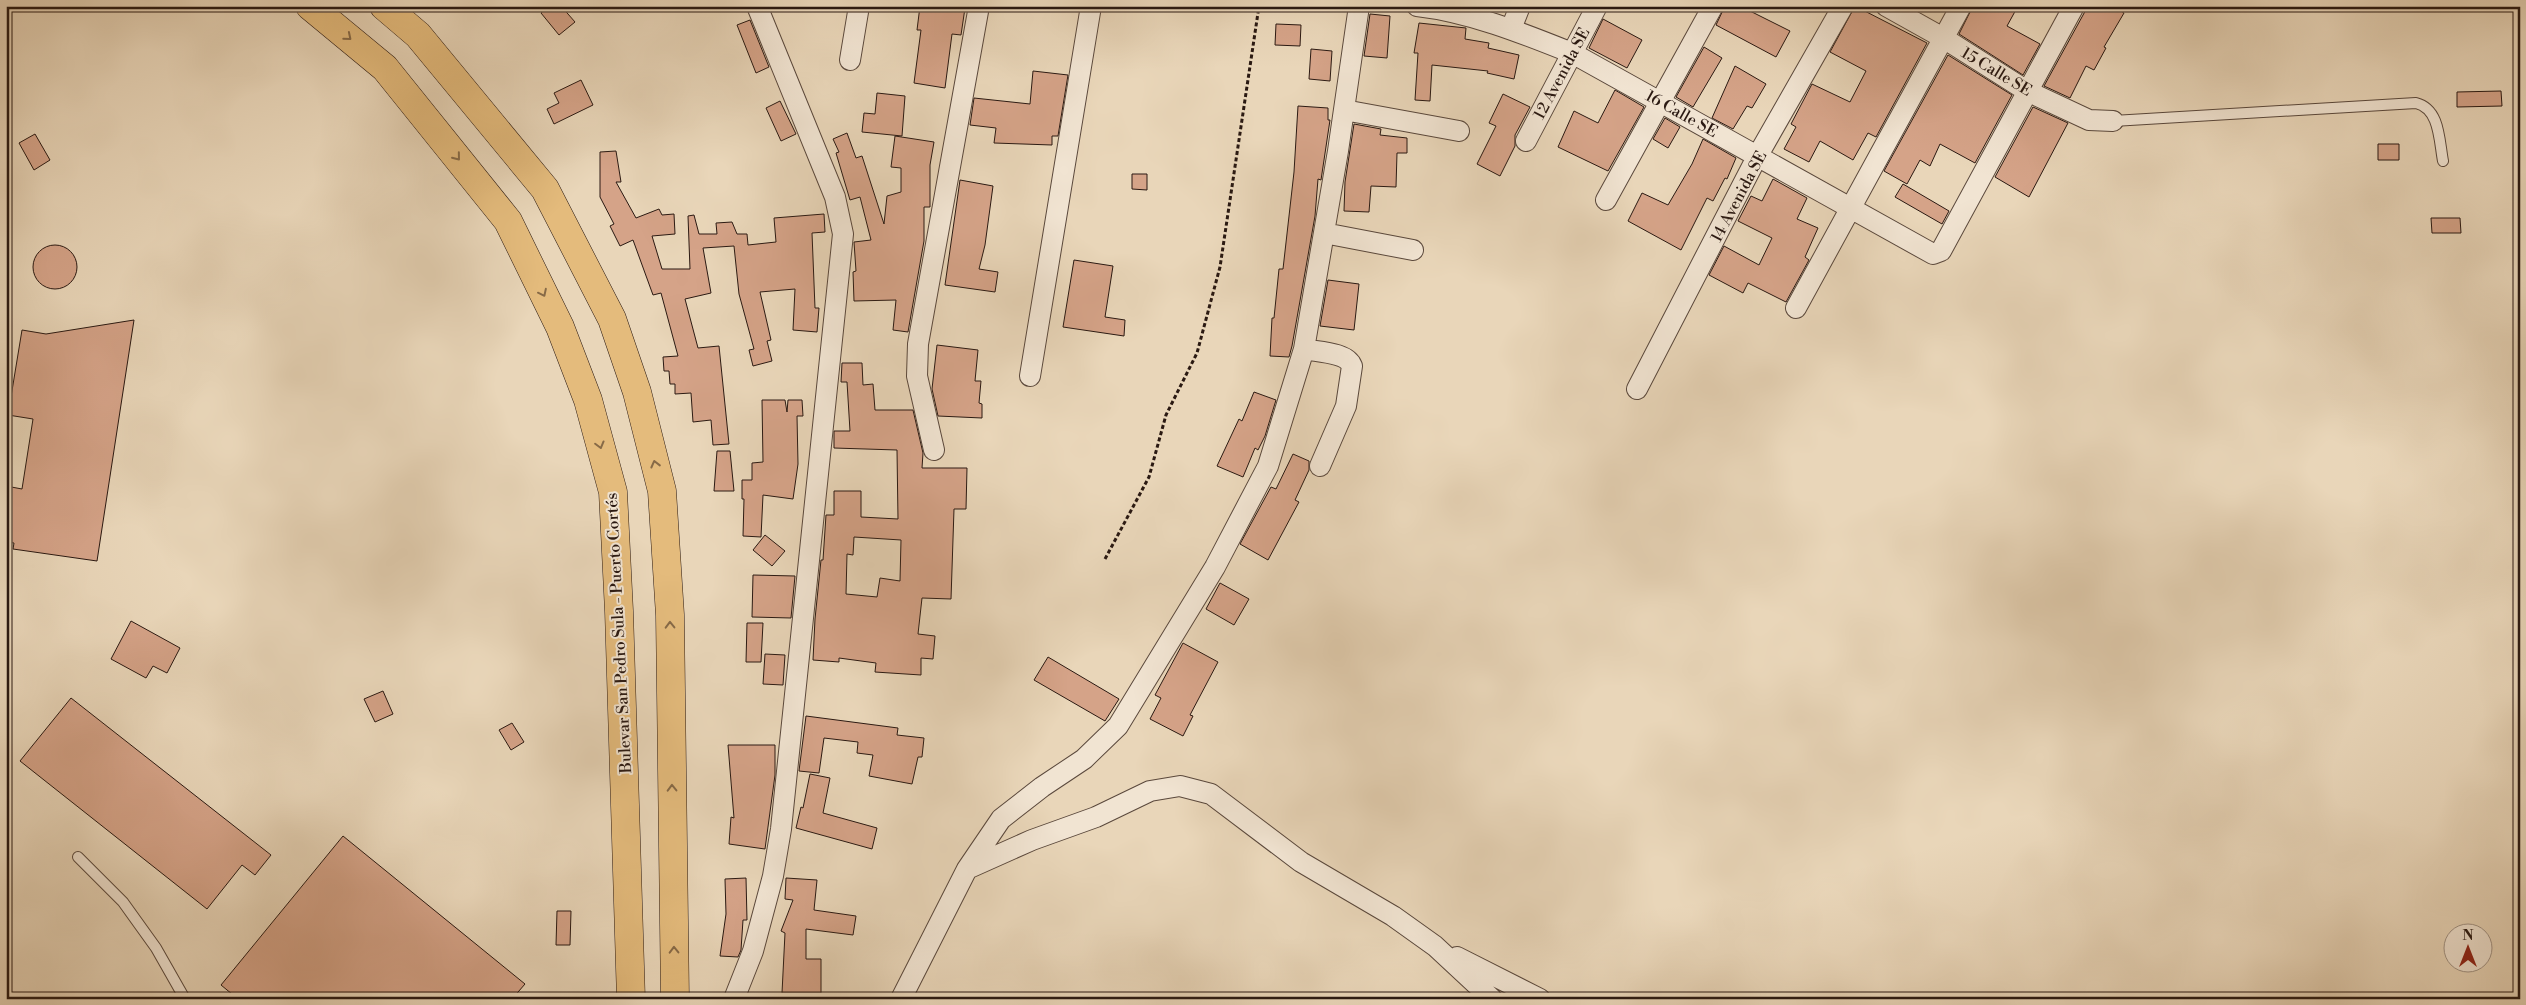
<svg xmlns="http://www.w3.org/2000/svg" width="2526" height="1005" viewBox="0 0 2526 1005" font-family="'Libre Bodoni',serif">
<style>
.building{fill:#d5a388;stroke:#2a1912;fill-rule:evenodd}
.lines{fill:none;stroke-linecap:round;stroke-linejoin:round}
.service-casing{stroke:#5a483c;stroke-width:12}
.minor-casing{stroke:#5a483c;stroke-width:22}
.trunk-casing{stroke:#2a1912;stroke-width:29}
.path{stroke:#2a1912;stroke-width:3;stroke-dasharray:4 2.5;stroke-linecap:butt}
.service{stroke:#f1e4d2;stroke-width:10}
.minor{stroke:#f1e4d2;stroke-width:20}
.trunk{stroke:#e4bb7c;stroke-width:28}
.oneway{stroke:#876a47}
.labels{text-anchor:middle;stroke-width:4;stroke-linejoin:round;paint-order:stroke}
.street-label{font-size:16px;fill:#2a1912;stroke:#f1e4d2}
</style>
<rect width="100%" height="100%" fill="#e9d6b9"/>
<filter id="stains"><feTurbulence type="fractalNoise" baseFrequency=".004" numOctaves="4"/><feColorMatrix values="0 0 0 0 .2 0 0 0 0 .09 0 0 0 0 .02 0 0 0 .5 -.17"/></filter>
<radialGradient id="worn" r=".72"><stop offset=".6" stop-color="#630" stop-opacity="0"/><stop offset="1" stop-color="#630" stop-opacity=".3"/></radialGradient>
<path class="building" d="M549,6H561L575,22L559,35L541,13Z
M920,6L965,8L961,35L952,34L945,88L914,83L921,30H917Z
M1683,6H1699L1696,12Z
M1725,6H1740L1790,31L1776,57L1716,25Z
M1855,6L1927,43L1876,137L1868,133L1853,160L1820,141L1809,162L1784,149L1796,127L1791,124L1812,84L1850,102L1866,71L1830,52Z
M1973,6H2018L2007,26L2040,44L2023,75L1959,34Z
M2088,6H2113L2124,13L2104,47L2106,48L2094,70L2086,66L2070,98L2044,86Z
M1370,14L1390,16L1387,58L1364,56Z
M1603,19L1642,40L1627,68L1589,48Z
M750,20L769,67L756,73L737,25Z
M1419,23L1466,28L1465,39L1489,43L1488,48L1519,55L1514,79L1487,73L1488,71L1432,65L1430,101L1415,100L1418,53H1414Z
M1276,24L1301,25L1300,46L1275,45Z
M1704,47L1722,58L1693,107L1676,97Z
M1311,49L1332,51L1330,81L1309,79Z
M1948,55L2012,95L1975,163L1940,144L1930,166L1920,160L1907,184L1884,171Z
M1735,66L1766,84L1752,108L1747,106L1733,129L1712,118Z
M1033,71L1068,75L1058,136H1052V145L994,143L996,128L970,125L974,98L1030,104Z
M581,80L593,105L554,124L547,109L559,103L554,93Z
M1615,90L1644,107L1608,171L1558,147L1574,111L1598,123Z
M2501,91L2502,106L2457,107V92Z
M877,93L905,96L902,136L862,132L864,113L875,114Z
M1503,94L1530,107L1515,135V146L1500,176L1477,164L1496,126L1489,123Z
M780,101L796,134L781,141L766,108Z
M1298,106L1328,108V120H1330L1321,180L1318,179L1315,216L1292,346L1289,357L1270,356L1272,318H1274L1279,269H1283L1294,172Z
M2033,107L2068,123L2029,197L1995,177Z
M1665,118L1680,127L1668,148L1653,139Z
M1354,124L1381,129L1380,135L1407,138V153H1397L1396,187L1371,186L1369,212L1344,211L1345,182Z
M847,133L856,158L862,156L884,224L887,196L901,192V168L891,167L895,136L934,142L930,165V207H924V241L908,332L893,330L896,300L854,301L853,272L856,271L854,242L871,240L860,197L850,200L836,153L839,152L833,139Z
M35,134L50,160L34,170L19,143Z
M1703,139L1736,158L1727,179L1725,178L1713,201L1707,198L1681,250L1628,221L1642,193L1668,205L1692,164Z
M2378,144H2399V160H2378Z
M616,151L621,182H616L636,218L659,209L662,215L674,214L675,234L652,236L662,269H690L688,216L694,215L699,234H717L716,223L732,222L737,234H747L748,245L776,242L774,218L824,214L825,232L812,233L815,308H819L817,332L793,330L795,289L760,292L771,340L767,341L772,361L753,366L749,350L754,349L739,294L734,246L703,248L711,293L685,299L698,348L719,346L729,444L713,445L711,420L693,422L691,393L675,394V384H670L669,371H664L663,357L678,356L661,293L653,295L633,240L620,246L610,226L614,224L600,197V152Z
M1132,174H1147V190L1132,189Z
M1773,179L1807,198L1797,219L1818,228L1805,257L1809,260L1786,302L1748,283L1743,293L1709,275L1724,246L1759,265L1772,238L1738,221L1751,196L1762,201Z
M960,180L993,186L985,245L979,269L998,272L995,292L945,285Z
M1903,184L1949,211L1942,224L1895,197Z
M2431,218H2460L2461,233H2432Z
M33 267a22 22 0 1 1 44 0a22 22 0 1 1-44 0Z
M1074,260L1113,266L1105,317L1125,320L1124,336L1063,327Z
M1328,280L1359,284L1354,330L1320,326Z
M134,320L97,561L13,549L14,543L6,542V486L22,489L33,419L8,415L22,330L46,334Z
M937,345L978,350L975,381H981L979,403L982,404V418L938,416L932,389Z
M842,363H862L863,385L873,384L875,410H913L923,453L922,468H967L966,509H954L951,599L922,598L918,634L935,636L933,659L921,658V675L875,672L876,663L839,658V662L813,660L815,619L821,560H823L826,515H834V491H861V517L898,519L897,450L834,448V431H850L847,382H841ZM854,537L901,540L900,581L880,578L877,597L846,594L847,554L853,555Z
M1254,392L1276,400L1265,436L1258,450L1255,448L1243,477L1217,466L1239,419L1242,421Z
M762,400H785L787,412L788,400H802L803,416H797L798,464L793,499L763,495L761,537L743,536L744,499H742V480H752V463L763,462Z
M717,451H730L734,491H714Z
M1293,454L1309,461V470L1295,500L1299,502L1268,560L1240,544L1271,487L1276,489Z
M765,535L785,551L772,566L753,550Z
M753,575L795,576L791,618L752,617Z
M1220,583L1249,599L1234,625L1206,609Z
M131,621L180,648L167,673L153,666L146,678L111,659Z
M747,623H763L761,662H746Z
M1183,643L1218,662L1190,715L1193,716L1183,736L1150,719L1161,698L1155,695Z
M765,654L785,655L783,685L763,684Z
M1048,657L1119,699L1105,721L1034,680Z
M383,691L393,714L375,722L364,699Z
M71,698L271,855L255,875L242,865L207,909L20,761Z
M806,716L898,728L897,735L924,738L922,757H918L912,784L869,776L873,755L857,753L858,742L824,738L819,773L799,771Z
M512,723L524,742L511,750L499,730Z
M728,745H775V775L765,849L729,844L731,817L734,818Z
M810,774L830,778L823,813L877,828L872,849L796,828L801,807L803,808Z
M343,836L525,984L512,999H238L221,985Z
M746,878L747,920H743L741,950L738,957L720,956L726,914L725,879Z
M786,878L817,880L814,910L856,916L853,935L806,929V959H821V993H782L785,933L781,931L793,900L785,899Z
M557,911H571L570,945H556Z"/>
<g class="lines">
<g class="service-casing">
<path id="service" d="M2113,121L2416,103C2440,109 2439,140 2443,161
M78,857L123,902L156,948L185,999"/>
</g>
<g class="minor-casing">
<path id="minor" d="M1417,6C1470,12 1522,33 1572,53L1933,254L1941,251L2074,6
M1886,6L1945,39L2027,91L2089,120L2113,121
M1511,29L1520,6
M850,60L859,6
M1344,110L1459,131
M1526,141L1597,6
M1606,200L1713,6
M1324,233L1413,250
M1796,308L1961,6
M1304,349C1317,352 1347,352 1352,366L1346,406L1320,466
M1030,376L1091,6
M1637,389L1758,155L1843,6
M934,450L917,376L918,344L979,6
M967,869L1032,840L1096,817L1150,791L1180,786L1211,794L1301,862L1393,916L1435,946L1492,999
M1457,957L1540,999
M734,999L753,951L773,876L781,829L843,234L835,197L757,6
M901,999L967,869L1001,819L1042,787L1084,759L1118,726L1215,567L1268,466L1304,349L1338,151L1359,6"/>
</g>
<g class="trunk-casing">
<path id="trunk" d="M310,6L385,68L508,221L560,327L588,400L613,492L619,611L631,999
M384,6L418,35L545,189L612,319L637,392L662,491L670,615L675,999"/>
</g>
<path class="path" d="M1105,559L1149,477L1166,415L1197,353L1220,267L1259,6"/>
<use href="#service" class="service"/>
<use href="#minor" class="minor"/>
<use href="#trunk" class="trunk"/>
</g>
<defs><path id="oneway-chevron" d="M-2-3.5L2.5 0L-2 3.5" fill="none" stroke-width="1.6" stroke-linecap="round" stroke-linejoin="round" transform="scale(1.25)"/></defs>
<g class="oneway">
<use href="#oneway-chevron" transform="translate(348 37) rotate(40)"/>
<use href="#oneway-chevron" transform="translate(457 157) rotate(51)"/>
<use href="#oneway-chevron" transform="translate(543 293) rotate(64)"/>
<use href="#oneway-chevron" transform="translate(600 445) rotate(75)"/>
<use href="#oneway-chevron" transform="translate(655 464) rotate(-104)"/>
<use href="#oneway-chevron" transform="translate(670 625) rotate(-91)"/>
<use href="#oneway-chevron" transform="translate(672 788) rotate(-91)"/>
<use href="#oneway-chevron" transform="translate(674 950) rotate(-91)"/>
</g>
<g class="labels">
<g class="street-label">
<text transform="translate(1997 71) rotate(31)" y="6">15 Calle SE</text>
<text transform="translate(1561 73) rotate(-62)" y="6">12 Avenida SE</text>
<text transform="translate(1682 113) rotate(29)" y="6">16 Calle SE</text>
<text transform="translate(1738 196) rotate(-62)" y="6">14 Avenida SE</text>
<text transform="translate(618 633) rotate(-93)" y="6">Bulevar San Pedro Sula - Puerto Cortés</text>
</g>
</g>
<rect width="2526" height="1005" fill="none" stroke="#e9d6b9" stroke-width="25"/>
<rect x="8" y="8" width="2511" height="990" fill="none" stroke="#2a1912" stroke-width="2.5"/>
<rect x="12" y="12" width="2501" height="980" fill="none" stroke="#2a1912"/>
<g transform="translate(2468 948)"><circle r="24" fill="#f1e4d2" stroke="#a19385"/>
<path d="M0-4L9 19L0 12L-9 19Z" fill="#8f2418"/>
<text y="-8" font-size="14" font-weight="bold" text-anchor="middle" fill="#2a1912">N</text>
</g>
<rect width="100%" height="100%" filter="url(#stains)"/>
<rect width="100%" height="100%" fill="url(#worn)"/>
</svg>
